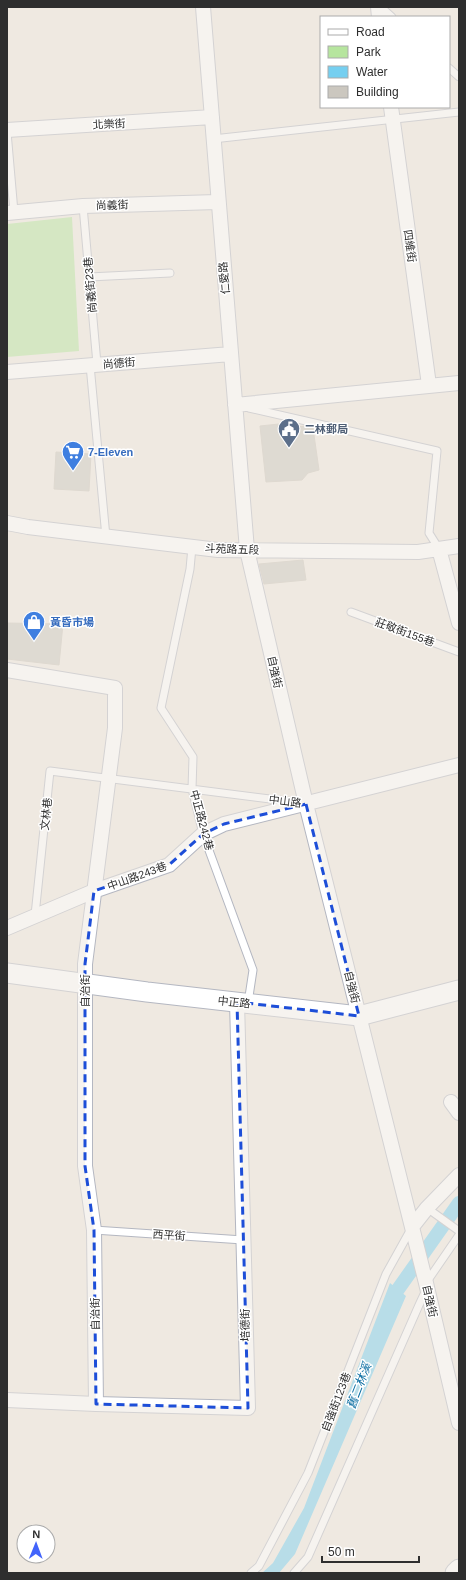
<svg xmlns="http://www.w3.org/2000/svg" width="466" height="1580" viewBox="0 0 466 1580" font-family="Arial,'Noto Sans TC',sans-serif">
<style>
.green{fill:#b6e59e}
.water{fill:#75cff0}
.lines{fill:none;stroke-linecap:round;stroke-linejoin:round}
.canal{stroke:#75cff0;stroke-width:14}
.building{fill:#cbc7bf;stroke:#cbc5ba}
.lane-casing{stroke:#b4b7c1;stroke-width:9}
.street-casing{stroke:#b4b7c1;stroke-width:16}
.secondary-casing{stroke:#b4b7c1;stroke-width:21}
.lane{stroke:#fff;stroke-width:7}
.street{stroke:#fff;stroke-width:14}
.secondary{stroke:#fff;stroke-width:19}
.marked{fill:none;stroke:#1d4ed8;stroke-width:3;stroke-dasharray:8 5;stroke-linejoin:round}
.labels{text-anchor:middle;stroke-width:3;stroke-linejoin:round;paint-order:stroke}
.street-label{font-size:11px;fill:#2e2e2e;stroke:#fff}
.service-label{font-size:11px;font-weight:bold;fill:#4e5e75;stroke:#fff;text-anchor:start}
.shop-label{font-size:11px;font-weight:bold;fill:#366cbe;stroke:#fff;text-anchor:start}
.water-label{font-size:12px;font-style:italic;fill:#0d6fa3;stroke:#fff}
</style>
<rect width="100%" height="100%" fill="#efe9e1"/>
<path class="green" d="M72,217L79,351L7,357V224Z"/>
<path class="water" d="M390,1283L406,1296L295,1554L279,1573H262L273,1563L304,1508Z"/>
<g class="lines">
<path class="canal" d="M391,1305L394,1295L459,1203"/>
</g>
<path class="building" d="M288,423V428L306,426L313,428L319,470L308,473L302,480L266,482L260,426Z
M56,452L91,454L89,491L54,489Z
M303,560L306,580L264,584L259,564Z
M7,623L63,624L59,665L7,659Z"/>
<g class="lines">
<g class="lane-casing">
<path id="lane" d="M381,7L392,17
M449,68L459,77
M7,132L14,212
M213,139L459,112
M83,206L97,364
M89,277L170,273
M90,365L106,537
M249,408L437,451L429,533L439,549
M192,547L190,569L161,708L193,757L192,789L203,834L253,970L248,1003
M351,612L459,652
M35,915L50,771L294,802
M427,1208L459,1231
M94,1230L243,1240
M426,1283L459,1235
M251,1573L259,1566L308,1473L386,1274L411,1229
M294,1573L308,1557L419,1305L426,1290"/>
</g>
<g class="street-casing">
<path id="street" d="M203,7L247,550L306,804L426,1283L459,1423
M378,7L379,17
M391,107L429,385
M7,130L212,117
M7,213L83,206L217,202
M7,372L231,354
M235,405L459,383
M7,523L28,527L218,550L418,552L459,546
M439,549L459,623
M7,670L115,688V728L85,964V1166L94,1230L96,1404
M7,928L94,891L169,865L203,834L224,824L459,765
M451,1102L459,1113
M412,1227L427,1208L459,1175
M7,1400L96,1404L248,1408L237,1002"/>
</g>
<g class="secondary-casing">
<path id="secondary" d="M7,973L147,992L359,1016L459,990
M455,1573L459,1569"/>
</g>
<use href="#lane" class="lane"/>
<use href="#street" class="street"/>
<use href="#secondary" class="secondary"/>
</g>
<path d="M0 0H466V1580H0ZM306,804L359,1016L237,1002L248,1408L96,1404L94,1230L85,1166V964L94,891L169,865L203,834L224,824Z" fill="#efe9e1" fill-opacity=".55" fill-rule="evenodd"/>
<path class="marked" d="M306,804L359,1016L237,1002L248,1408L96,1404L94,1230L85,1166V964L94,891L169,865L203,834L224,824Z"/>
<defs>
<g id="civic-pin" transform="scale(1.15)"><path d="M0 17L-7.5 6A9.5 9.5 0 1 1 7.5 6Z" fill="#5c6f8a" stroke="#fff"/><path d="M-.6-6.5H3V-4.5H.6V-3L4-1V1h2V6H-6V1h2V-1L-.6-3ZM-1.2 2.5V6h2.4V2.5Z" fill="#fff"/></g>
<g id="supermarket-pin" transform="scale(1.15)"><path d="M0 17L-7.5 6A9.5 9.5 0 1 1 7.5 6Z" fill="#3f7fe0" stroke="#fff"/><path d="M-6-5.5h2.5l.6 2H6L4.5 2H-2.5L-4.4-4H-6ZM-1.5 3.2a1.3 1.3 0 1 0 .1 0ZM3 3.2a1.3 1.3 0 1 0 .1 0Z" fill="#fff"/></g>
<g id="shop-pin" transform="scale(1.15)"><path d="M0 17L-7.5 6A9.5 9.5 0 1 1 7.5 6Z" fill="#3f7fe0" stroke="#fff"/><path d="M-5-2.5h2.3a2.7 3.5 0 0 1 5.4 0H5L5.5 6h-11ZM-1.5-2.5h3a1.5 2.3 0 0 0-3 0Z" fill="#fff"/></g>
</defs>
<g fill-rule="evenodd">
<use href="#civic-pin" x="289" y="429"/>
<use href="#supermarket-pin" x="73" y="452"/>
<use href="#shop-pin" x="34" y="622"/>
</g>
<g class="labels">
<g class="street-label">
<text transform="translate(109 124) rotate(-3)" y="4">北樂街</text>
<text transform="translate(112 205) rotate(-2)" y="4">尚義街</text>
<text transform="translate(410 246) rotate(82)" y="4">四維街</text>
<text transform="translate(224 278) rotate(-95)" y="4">仁愛路</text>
<text transform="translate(90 285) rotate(-95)" y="4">尚義街23巷</text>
<text transform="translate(119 363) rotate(-5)" y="4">尚德街</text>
<text transform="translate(232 549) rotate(2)" y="4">斗苑路五段</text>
<text transform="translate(405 632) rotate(20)" y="4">莊敬街155巷</text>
<text transform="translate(275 672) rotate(77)" y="4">自強街</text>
<text transform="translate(285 801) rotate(7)" y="4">中山路</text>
<text transform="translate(46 814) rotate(-84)" y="4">文林巷</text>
<text transform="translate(202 820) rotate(75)" y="4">中正路242巷</text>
<text transform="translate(137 876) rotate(-20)" y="4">中山路243巷</text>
<text transform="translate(352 987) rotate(76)" y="4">自強街</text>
<text transform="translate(85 991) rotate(-90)" y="4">自治街</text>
<text transform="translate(234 1002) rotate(6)" y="4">中正路</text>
<text transform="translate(169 1235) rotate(4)" y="4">西平街</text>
<text transform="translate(430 1301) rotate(77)" y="4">自強街</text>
<text transform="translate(95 1314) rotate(-91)" y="4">自治街</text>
<text transform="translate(245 1325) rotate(-91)" y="4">培德街</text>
<text transform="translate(336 1402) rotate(-69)" y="4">自強街123巷</text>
</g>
<g class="service-label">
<text x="304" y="433">二林郵局</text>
</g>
<g class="shop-label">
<text x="88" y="456">7-Eleven</text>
<text x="50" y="626">黃昏市場</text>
</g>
<g class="water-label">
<text transform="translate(359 1386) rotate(-69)" y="4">舊二林溪</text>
</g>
</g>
<rect width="466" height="1580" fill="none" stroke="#2e2e2e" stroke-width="16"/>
<rect x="320" y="16" width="130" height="92" fill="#ffffff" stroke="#ababab"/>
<rect x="328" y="29" width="20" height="6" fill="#ffffff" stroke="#ababab"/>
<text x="356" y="36" font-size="12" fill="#2e2e2e">Road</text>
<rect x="328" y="46" width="20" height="12" fill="#b6e59e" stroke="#ababab"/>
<text x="356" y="56" font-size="12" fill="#2e2e2e">Park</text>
<rect x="328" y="66" width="20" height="12" fill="#75cff0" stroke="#ababab"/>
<text x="356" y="76" font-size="12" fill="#2e2e2e">Water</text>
<rect x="328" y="86" width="20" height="12" fill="#cbc7bf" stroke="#ababab"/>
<text x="356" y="96" font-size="12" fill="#2e2e2e">Building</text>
<g transform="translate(36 1544) rotate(1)"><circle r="19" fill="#ffffff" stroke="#ababab"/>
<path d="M0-3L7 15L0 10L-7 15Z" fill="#4264fb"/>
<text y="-6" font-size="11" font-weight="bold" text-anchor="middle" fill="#2e2e2e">N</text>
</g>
<path d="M322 1556v6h97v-6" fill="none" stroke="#2e2e2e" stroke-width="2"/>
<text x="328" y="1556" font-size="12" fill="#2e2e2e" stroke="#ffffff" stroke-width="3" paint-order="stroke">50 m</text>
</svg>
